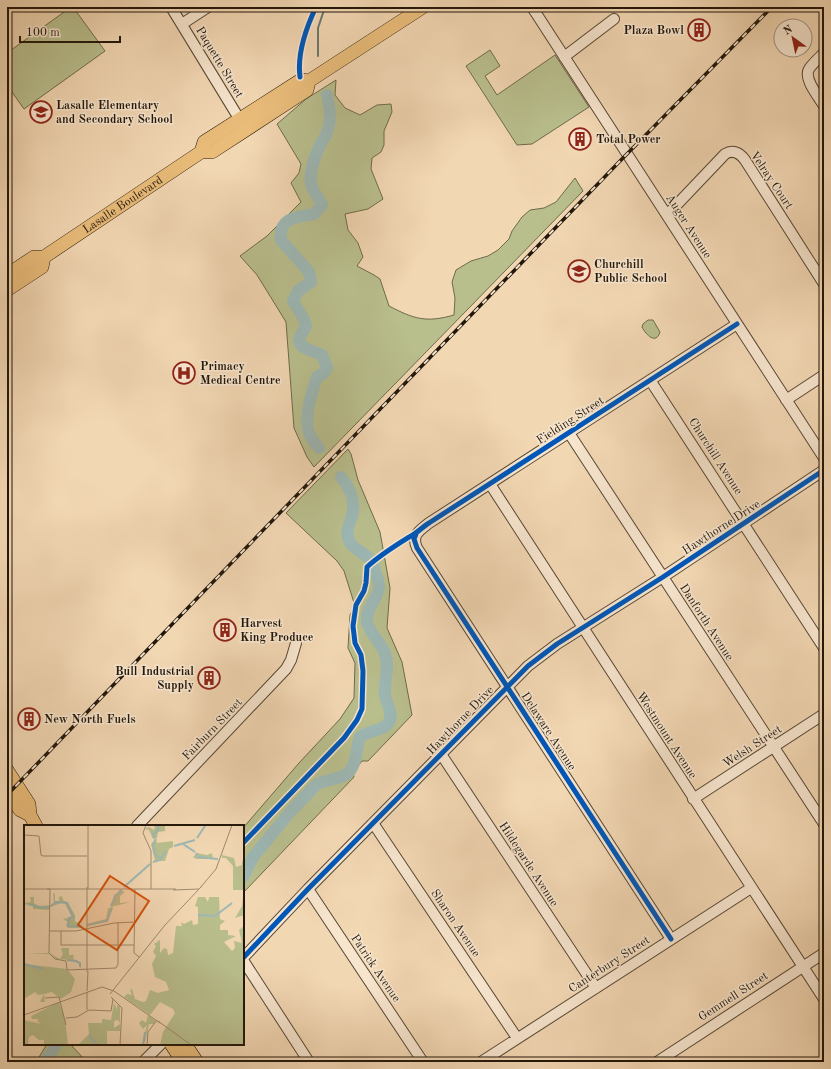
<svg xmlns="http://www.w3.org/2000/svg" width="831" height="1069" viewBox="0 0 831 1069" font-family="'Old Standard TT',serif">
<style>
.green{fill:#b9be8d;stroke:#6e6a4c}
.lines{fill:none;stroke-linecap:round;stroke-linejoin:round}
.stream{stroke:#6c7871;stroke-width:2}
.river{stroke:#9db8b5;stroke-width:12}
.minor-casing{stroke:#564734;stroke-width:12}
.major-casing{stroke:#22170a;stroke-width:14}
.minor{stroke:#f7e5ce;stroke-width:10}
.major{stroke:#e9bc7a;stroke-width:13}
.rail-casing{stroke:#22170a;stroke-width:3.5}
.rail{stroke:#f7e5ce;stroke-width:2;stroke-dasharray:6;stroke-linecap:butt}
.cycleway-casing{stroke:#f7e5ce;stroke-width:8}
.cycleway{stroke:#0057b8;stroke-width:5}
.labels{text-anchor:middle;stroke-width:3;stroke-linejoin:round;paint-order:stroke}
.poi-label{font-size:12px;font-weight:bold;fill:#22170a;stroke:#f7e5ce;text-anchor:start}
.street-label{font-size:12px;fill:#22170a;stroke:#f7e5ce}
.inset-river{fill:none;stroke:#9db8b5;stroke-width:2}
.inset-road{fill:none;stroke:#9f8a6f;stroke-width:1}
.view{fill:#d4520c;fill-opacity:0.15;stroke:#d4520c;stroke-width:2}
.inset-edge{fill:none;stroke:#22170a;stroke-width:2}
</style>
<rect width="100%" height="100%" fill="#f2d7b3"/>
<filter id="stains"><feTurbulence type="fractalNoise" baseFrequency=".005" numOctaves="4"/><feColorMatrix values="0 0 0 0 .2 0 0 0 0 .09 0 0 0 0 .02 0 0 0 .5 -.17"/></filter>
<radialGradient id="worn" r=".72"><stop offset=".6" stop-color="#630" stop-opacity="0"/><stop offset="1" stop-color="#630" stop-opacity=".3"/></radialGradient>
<path class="green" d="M71,7H73L105,51L24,109L7,85V53Z
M490,50L500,66L485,76L497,95L555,55L589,107L532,144L517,145L466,66Z
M336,80L335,95L345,108L360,115L377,105L391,104L392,112L384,131V145L381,152L372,158L371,169L383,199L368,209L345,214L348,230L358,243L363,257L357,266L374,275L380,279L389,306C414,319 426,323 454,315L455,298L452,282L456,270L471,261L488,256L498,250L509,239L512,231L522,217L530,210L544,208L556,202L575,178L583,191L314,467L307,457L294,428L286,322L257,275L240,256L267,236L301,202L291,183L299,173L301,164L277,124L306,99Z
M648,320H653L660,332C656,345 646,335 642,327L643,324Z
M348,449L351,454L358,480L380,532L390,588L387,628L402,662L412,715L368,761H362L353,772L354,777L243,893V828L299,763L340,719L354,698L355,663L348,648L350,615L355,606L344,571L337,561L286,513Z
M47,1044H70L87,1062H36Z"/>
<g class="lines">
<path class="stream" d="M318,56V28L325,7"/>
<path class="river" d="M319,448C314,442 309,436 308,429C305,414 312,391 317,377L324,373L327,368L322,355C315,351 296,349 300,337C301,333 305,330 306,326C306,319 296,308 293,301L298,291L311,282L309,272L281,240C278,217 298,217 314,214L322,205C319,197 312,191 311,183C309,170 316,154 321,143C324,139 327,134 328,129C332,118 329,106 327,95
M243,877L253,857L291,811L316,785C324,780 334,780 343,776C358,770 355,749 360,737C369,730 385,731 389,722C394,714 385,702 385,693C384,680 390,666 385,654C381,642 370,634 367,622C365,608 379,599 379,586C379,581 372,561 369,558C361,551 350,548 348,537C346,529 350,523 352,516C356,501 351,489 341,477
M45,1062L57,1044"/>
<g class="minor-casing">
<path id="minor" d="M171,7L243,125
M532,7L824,458
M182,24L208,7
M824,53C819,58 813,63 809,69C803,79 819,97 824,106
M564,57L614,19
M667,215L725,154C733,149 740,153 745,160L824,284
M650,380L824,648
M786,400L824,375
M569,433L824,824
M490,484L824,999
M441,754L596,988
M693,799L824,714
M373,823L517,1038
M137,826L286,669L291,660L296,643
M308,889L423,1062
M671,939L417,548C411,535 420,530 429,523L737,324
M243,958L308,889L528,666L557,644L663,577L824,470
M243,960L309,1062
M143,1062L161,1044
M481,1062L751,888
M657,1062L824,953"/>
</g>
<g class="major-casing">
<g id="major">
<path d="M201,152L204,142L301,80L309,81L423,7"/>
<path id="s1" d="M7,275L34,257H44L201,152H212L307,90L309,81"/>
<path d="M7,290L42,267L44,257"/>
<path d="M7,770L29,804L30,815L36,826"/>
<path d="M7,791L20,810L30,815"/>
<path d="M171,1044L183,1062"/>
<path d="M185,1044L197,1062"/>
</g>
</g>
<use href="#minor" class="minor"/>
<use href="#major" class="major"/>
<g class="rail-casing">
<path id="rail" d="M7,795L622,159L772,7"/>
</g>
<use href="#rail" class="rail"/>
<g class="cycleway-casing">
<path id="cycleway" d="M300,77C297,54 306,28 316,7
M416,534L414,539L417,548L671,939
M243,843L344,738L357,720L362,709L363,671L361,655L355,643L353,626L356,605L364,591L366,583L367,567C381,554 398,544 414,534C419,531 424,526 429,523L737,324
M243,958L308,889L528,666L557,644L663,577L824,470"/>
</g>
<use href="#cycleway" class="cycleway"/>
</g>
<defs>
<g id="building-ring" transform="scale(1.15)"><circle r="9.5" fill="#f7e5ce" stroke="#8f2418" stroke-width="1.5"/><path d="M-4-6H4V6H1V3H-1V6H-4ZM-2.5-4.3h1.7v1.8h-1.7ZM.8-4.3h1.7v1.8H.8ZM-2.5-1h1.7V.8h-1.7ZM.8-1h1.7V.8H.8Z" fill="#8f2418"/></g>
<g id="school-ring" transform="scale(1.15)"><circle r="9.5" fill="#f7e5ce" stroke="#8f2418" stroke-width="1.5"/><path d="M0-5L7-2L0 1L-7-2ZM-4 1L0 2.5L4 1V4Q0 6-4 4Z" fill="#8f2418"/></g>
<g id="hospital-ring" transform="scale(1.15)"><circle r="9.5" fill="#f7e5ce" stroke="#8f2418" stroke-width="1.5"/><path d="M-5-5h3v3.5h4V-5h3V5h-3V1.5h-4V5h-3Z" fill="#8f2418"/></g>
</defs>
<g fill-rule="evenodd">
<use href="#building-ring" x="699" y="30"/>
<use href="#school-ring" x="41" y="112"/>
<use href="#building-ring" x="580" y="139"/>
<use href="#school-ring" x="579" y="271"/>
<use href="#hospital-ring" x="184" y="373"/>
<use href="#building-ring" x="225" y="630"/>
<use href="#building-ring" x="209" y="678"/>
<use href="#building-ring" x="29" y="719"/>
</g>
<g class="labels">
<g class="poi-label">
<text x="684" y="34" text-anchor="end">Plaza Bowl</text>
<text x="56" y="109">Lasalle Elementary<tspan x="56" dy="14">and Secondary School</tspan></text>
<text x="596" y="143">Total Power</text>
<text x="594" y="268">Churchill<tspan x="594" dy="14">Public School</tspan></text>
<text x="200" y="370">Primacy<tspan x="200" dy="14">Medical Centre</tspan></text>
<text x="240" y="627">Harvest<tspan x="240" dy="14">King Produce</tspan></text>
<text x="194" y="675" text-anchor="end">Bull Industrial<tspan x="194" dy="14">Supply</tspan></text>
<text x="44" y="723">New North Fuels</text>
</g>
<g class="street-label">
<text transform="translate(220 62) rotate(59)" y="4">Paquette Street</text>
<text transform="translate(772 180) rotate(56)" y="4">Velray Court</text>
<text dy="4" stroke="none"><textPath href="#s1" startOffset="137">Lasalle Boulevard</textPath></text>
<text transform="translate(689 226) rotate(57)" y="4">Auger Avenue</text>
<text transform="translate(570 420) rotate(-33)" y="4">Fielding Street</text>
<text transform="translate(716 456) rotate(57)" y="4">Churchill Avenue</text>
<text transform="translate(721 527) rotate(-33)" y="4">Hawthorne Drive</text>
<text transform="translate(707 622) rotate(57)" y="4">Danforth Avenue</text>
<text transform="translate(460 720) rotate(-46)" y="4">Hawthorne Drive</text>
<text transform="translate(212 729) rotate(-46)" y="4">Fairburn Street</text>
<text transform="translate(549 731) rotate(57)" y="4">Delaware Avenue</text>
<text transform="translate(667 735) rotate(57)" y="4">Westmount Avenue</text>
<text transform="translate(752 746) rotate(-33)" y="4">Welsh Street</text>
<text transform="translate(529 864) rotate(57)" y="4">Hildegarde Avenue</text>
<text transform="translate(456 923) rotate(56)" y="4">Sharon Avenue</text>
<text transform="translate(609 964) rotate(-33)" y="4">Canterbury Street</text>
<text transform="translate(376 968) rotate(56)" y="4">Patrick Avenue</text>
<text transform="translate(733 996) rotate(-33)" y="4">Gemmell Street</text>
</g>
</g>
<g transform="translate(24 825)">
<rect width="220" height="220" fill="#f2d7b3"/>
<path d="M131,0H141V6L134,7L133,13L129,14L125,5L120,4L125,2L130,5ZM132,14L133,18L149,16V22L145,24L141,36H131L127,19ZM173,28L183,30L188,28L189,34H172L169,32ZM198,30L210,33L212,42L218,40V35L220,38V65H209V41L202,33H198ZM95,65L101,67L96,71V78L107,77L87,82L90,70L94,69ZM29,68L31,69V76H35V72L38,71L39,75L44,78L51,90V97H55L58,103H44L42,100L44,97L39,94L48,92L40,77L26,82V85L9,84V81L3,79L0,81V78L7,77L6,72H10V78L14,81L30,80ZM174,72H181L184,77L185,72H195L196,94L201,96L196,100V105H204V110L212,111L200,117L208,126L211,123L210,116L218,118L215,105L220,101V220H136L139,207L151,188L149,184L136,177L126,190L100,172L103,169L108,170L106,165L108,164L111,174L119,177L122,176L126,165L134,168L145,165L142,157L131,152L128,139L132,131L129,127L132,121L130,119L136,115V128L140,123L143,124L144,130L149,128L152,101H158L157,97L160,99L168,95L169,100L174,99V82L171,81ZM218,72L220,90L211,93L218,81ZM89,82L84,96L63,101V99L82,94L84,83ZM39,123H45V130H50L49,134L57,138V145L56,139L49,135L33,134L25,129H0L25,128L36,134L39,129L37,124ZM0,139L43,144L51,154L47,167L37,174L28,167L20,169L21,177H16L20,169L14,170L11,167L0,174ZM35,177L41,194L44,220H20V215H15L9,210L5,212L4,220H0V195L17,199L13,196L15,194H8L7,191ZM90,178L93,185V180L96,181V198L94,195L90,196V203L96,199V206H83V219L86,220H54L65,209L64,198H78V194L87,195ZM124,190L132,196L130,199H125L121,217L118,220L123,200L119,204L115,198L118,195L122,198Z" fill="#b9be8d"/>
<path class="inset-river" d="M131,13L129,10L134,5L135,0M173,13L181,1M132,14L129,19L131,29L135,33M159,19L171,27M150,21L171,15M172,28L174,32L194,34M129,37L136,35L142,26M100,62L126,39M4,79L19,83L25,82M27,81L32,77L43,78L49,92L45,93L44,101H58M87,81L92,70L98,65M174,90L191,91L208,78M64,100L83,96L88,83M43,135L52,136L56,138V142M0,139L19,144M65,211L74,220M119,220L121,207"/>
<path class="inset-road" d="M122,0L119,8L127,26V64M0,10L15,11L17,30L19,31H63M176,63L192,44L208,0M0,64H26M23,64H152M26,64L25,128L31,134L42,136L43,145L92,143L94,139V97M64,64V0M111,64L110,128L115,132M149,65L175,64M26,106H52L90,98L111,97M37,106V120H110M63,147V62M63,166L64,146M63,167V185M86,169L141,100L178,61M87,172L98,183L96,220M21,173L35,172L42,200M0,190L78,162L90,166L136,198M42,193L53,192L65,185L87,186L89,174M134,196L167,220M123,220L124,207L133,195"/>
<path class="view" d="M86,51L125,76L93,125L54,100Z"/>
<rect width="220" height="220" class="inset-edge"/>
</g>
<rect width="831" height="1069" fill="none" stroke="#f2d7b3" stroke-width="24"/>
<rect x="8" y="8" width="815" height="1053" fill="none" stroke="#22170a" stroke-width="2"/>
<rect x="12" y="12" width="807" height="1045" fill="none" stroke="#22170a"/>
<g transform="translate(793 38) rotate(327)"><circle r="19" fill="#f7e5ce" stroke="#a29380"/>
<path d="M0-3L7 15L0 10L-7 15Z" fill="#8f2418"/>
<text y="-6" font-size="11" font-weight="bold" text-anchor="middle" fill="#22170a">N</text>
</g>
<path d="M20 36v6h100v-6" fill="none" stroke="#22170a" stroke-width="2"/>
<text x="26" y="36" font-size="12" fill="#22170a" stroke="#f7e5ce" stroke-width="3" paint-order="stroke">100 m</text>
<rect width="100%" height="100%" filter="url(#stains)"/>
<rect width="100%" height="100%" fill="url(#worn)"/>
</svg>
